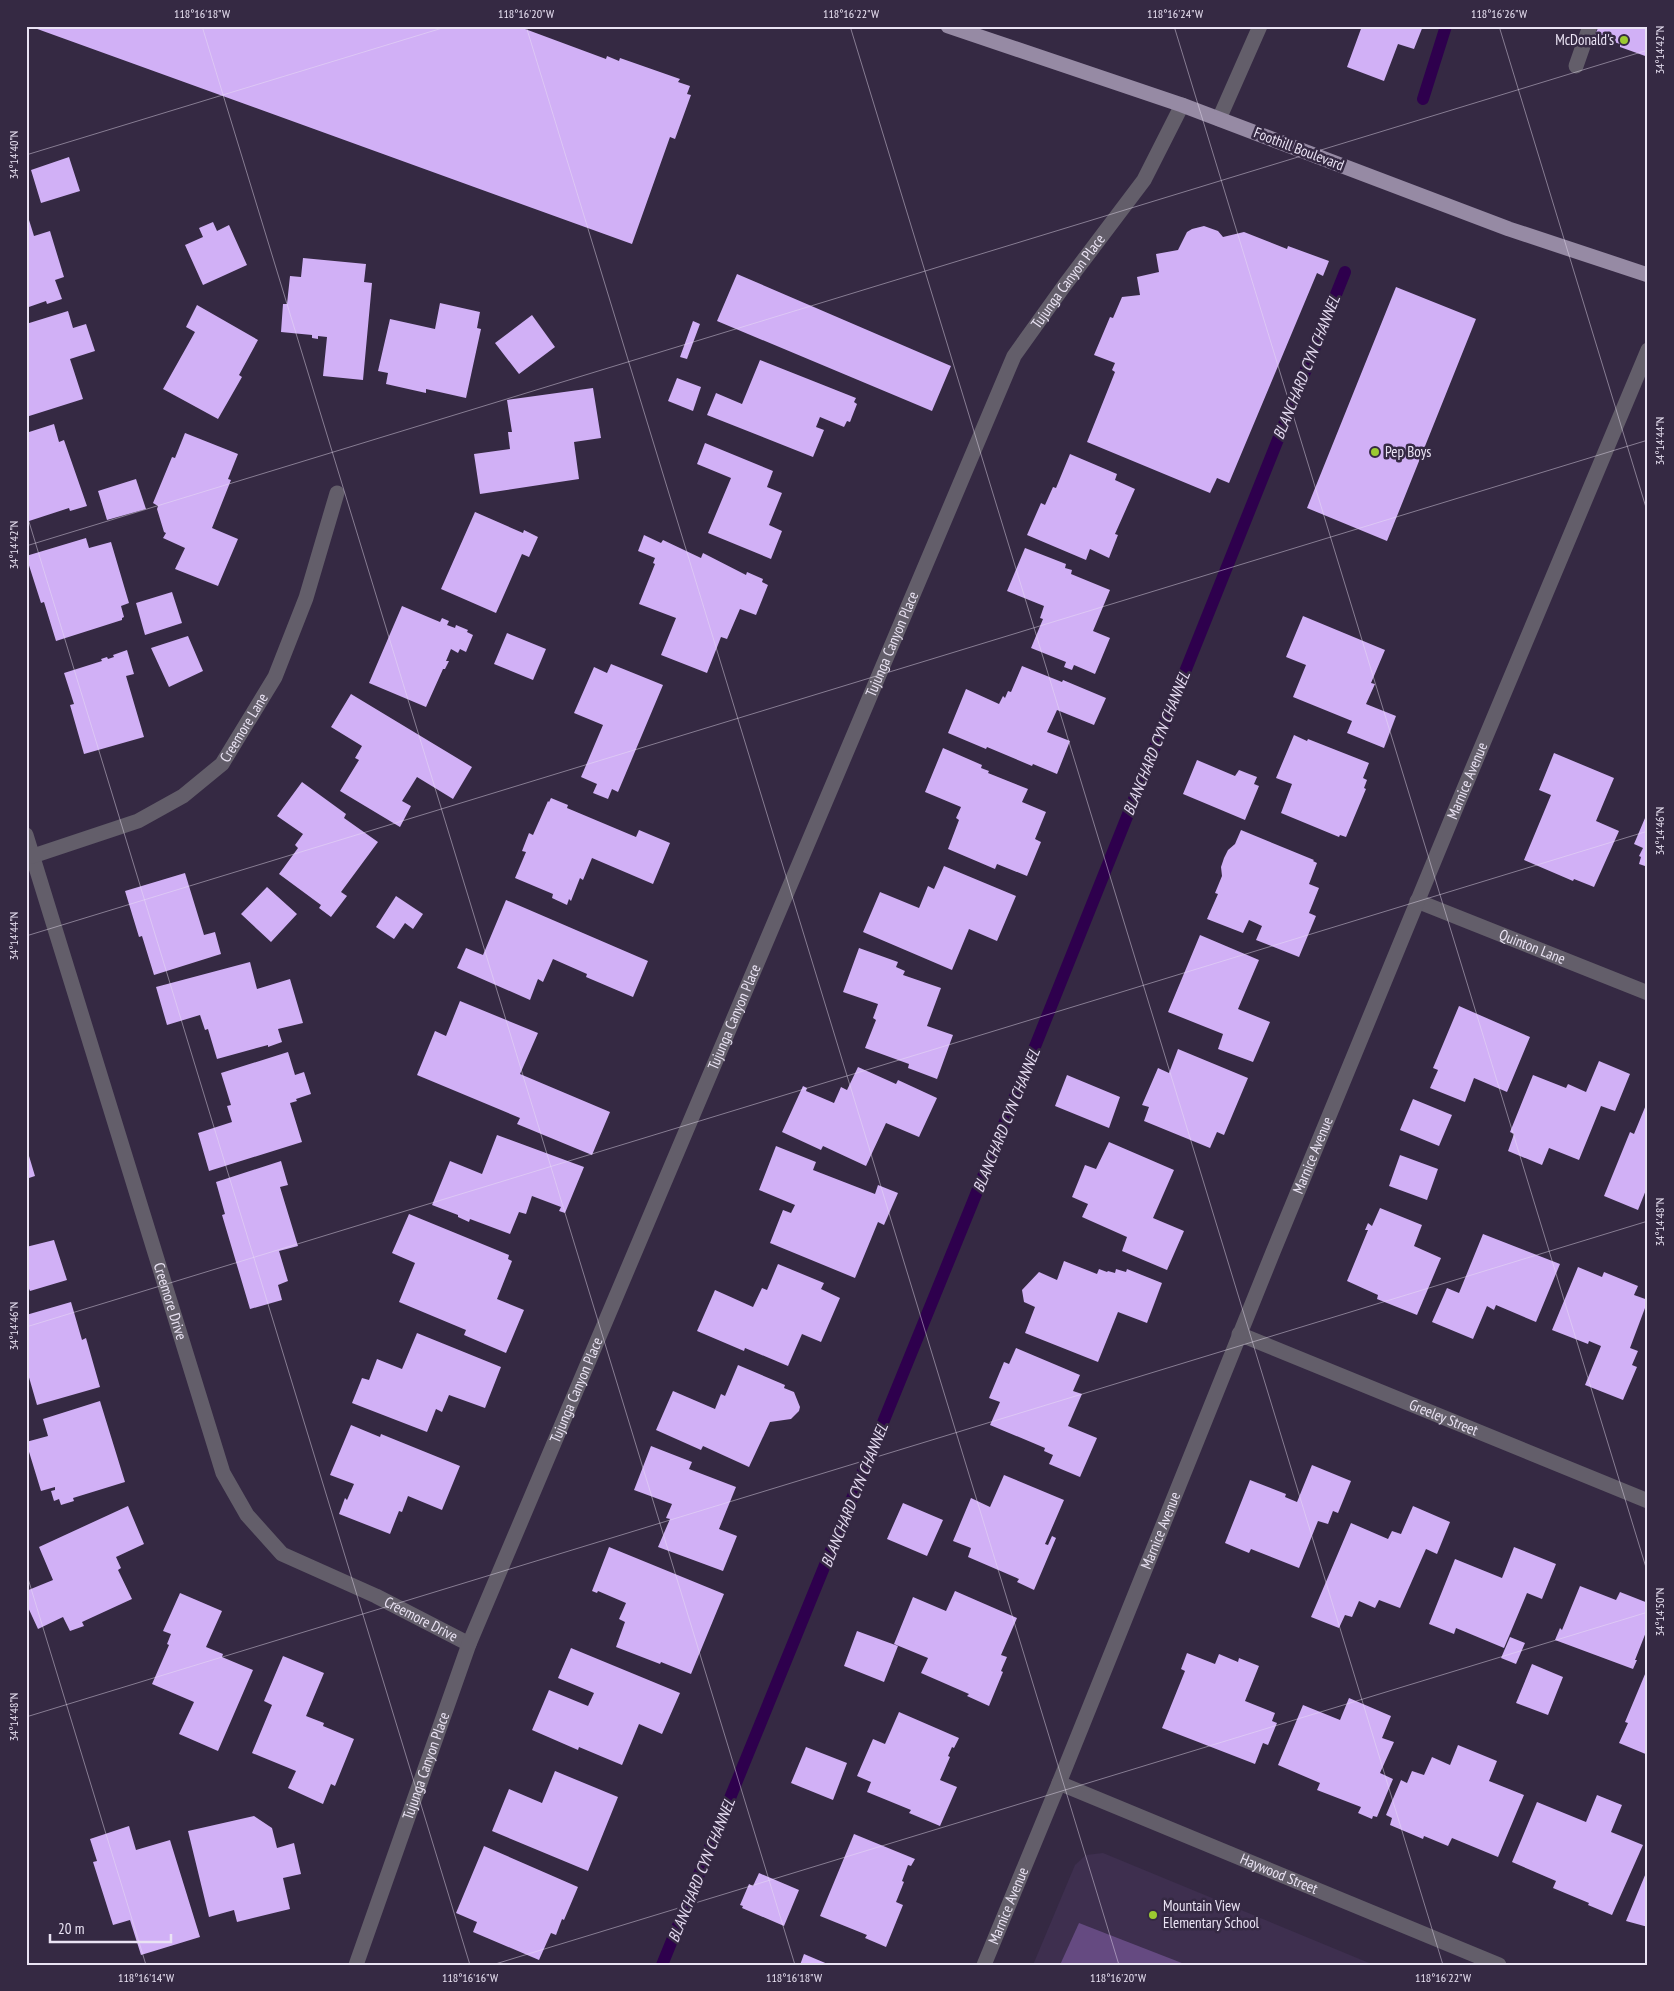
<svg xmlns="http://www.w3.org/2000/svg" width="1674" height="1991" viewBox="0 0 1674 1991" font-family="'PT Sans Narrow',sans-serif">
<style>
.built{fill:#3e2f4f}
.green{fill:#654a81}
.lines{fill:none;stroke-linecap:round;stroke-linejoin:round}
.stream{stroke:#2e004d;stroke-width:12}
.building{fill:#d1b0f6}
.lane{stroke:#635e6a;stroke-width:15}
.street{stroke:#635e6a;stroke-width:15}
.primary{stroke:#968aa4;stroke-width:15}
.ticks{fill:none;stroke:#eae3f4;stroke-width:1;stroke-opacity:0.45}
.poi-dot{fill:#9cca31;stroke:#352943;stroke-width:2}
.labels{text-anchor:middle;stroke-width:5;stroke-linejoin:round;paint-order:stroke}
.poi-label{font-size:15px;fill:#eae3f4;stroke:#352943;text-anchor:start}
.street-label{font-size:15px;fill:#eae3f4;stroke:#352943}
.water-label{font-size:16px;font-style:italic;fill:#e5dbf1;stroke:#352943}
.neatline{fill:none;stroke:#eae3f4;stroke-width:2}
.ticks-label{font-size:12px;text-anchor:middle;fill:#eae3f4}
</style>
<rect width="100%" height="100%" fill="#352943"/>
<path class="built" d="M1103,1853L1374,1965H1033L1075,1865L1086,1855Z"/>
<path class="green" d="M1079,1923L1187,1965H1060Z"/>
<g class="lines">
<path class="stream" d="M1423,99L1446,26
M662,1965L972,1204L1345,272"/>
</g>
<path class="building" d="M29,26H517L606,59L607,56L619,61L620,58L680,79L678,82L690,86L687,94L691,95L675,139L670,137L632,244Z
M1362,26H1423L1414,49L1398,44L1384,81L1347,67Z
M1594,26H1648V57L1620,47V44L1614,42L1613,47L1599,42L1601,38L1595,35L1598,28Z
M69,157L80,191L41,203L31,170Z
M26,220H29L34,236L50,231L64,277L55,280L62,299L47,304L46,301L26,308Z
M213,222L217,231L229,225L247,265L203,285L185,245L203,237L199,228Z
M1204,226L1218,231L1223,237L1244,232L1287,249L1288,246L1329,261L1323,276L1317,273L1229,483L1217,478L1210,493L1087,442L1115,372L1112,370L1115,363L1094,355L1110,317L1113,318L1122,297L1140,295L1137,277L1159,272L1156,254L1178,250L1187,232L1192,229Z
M303,258L366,264L364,282L372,283L363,380L323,376L327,337L318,336V339L312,338V335L281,332L283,304H287L290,276L301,277Z
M737,274L951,366L932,411L717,321Z
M1396,287L1476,319L1387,541L1307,508Z
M440,303L480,312L477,328L481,329L466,398L426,389V393L386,384L388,373L378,371L390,319L435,329Z
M197,305L258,340L239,375L242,377L218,419L163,389L195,332L186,327Z
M68,311L73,328L86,324L95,351L70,359L83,399L26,417V324Z
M532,315L555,347L519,374L495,343Z
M693,321L700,324L687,359L680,357Z
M760,360L856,398L854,402L857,404L850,422L847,421L844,427L820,417L816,427L824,430L813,457L707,415L716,393L742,404Z
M677,378L701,387L693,411L668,401Z
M593,388L601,438L574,442L579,479L480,494L474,454L510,449L508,432H512L507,400Z
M54,424L59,442L64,440L87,506L70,511L69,508L26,522V433Z
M185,433L238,454L228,479L231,480L212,528L238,539L218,586L175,569L185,548L163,538L166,533L164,532L157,509L158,506L153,503L172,457L175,458Z
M705,443L773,471L767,487L782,493L769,525L782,531L771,559L708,533L731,478L697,464Z
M1070,454L1117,474L1115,480L1135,489L1115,534L1118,535L1109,558L1090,549L1086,560L1027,535L1041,503L1045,505L1053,487L1056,488Z
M136,479L146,509L107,520L98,491Z
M475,512L523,533L524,530L538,537L529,557L522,554L496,613L441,589Z
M644,535L661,543L663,540L701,558L703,553L746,575L747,572L763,579L762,582L768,585L756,615L740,609L727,639L721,637L707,673L661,655L676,618L639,604L655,564L653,563L655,558L638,551Z
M86,538L89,548L111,542L129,603L121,606L124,617L122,618V620L56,641L44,602L41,603L26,556Z
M1025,548L1066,564L1065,568L1072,570L1071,574L1110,590L1093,631L1110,638L1095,674L1074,665L1072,670L1064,667L1066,662L1031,648L1043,619L1040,618L1044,606L1007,591Z
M172,592L182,623L145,635L136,603Z
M402,606L440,622L442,618L449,621L447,625L455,628L456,625L468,630L467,632L473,635L466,652L460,649L458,653L451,649L446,661H449L445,669H443L426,707L369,683Z
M1303,616L1385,650L1371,683L1375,684L1366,704L1396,716L1384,748L1347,733L1352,721L1293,697L1306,665L1286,657Z
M507,633L546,649L533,680L494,664Z
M188,636L203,671L169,687L151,648Z
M127,650L134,674L126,676L144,737L84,754L70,705L74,704L64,673L102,661L101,659L107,657L108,659L114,657L113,655Z
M611,664L663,685L618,792L612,789L608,799L593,793L597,784L581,777L603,725L574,713L594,667L607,673Z
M1022,666L1062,682L1063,680L1106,698L1094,725L1057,710L1047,732L1070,741L1057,774L1033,764L1032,766L987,747L986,749L948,733L966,689L999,704L1003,696L1005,698L1008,691L1011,692Z
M351,694L472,767L453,799L417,777L402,801L411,806L400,827L340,791L359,760L355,758L362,746L331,727Z
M1294,735L1307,741L1308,739L1369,763L1363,778L1367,780L1364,788L1366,789L1346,837L1340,835L1339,837L1281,813L1292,784L1276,778Z
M943,748L982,765L981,768L989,771L988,773L1028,789L1022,802L1046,812L1035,839L1041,842L1027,876L997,864L995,869L948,849L959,820L956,818L961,807L925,792Z
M1554,753L1614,778L1596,821L1619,831L1594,887L1574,879L1573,881L1524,860L1551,795L1539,790Z
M1197,760L1235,776L1239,770L1257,777L1254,784L1259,786L1245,820L1183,794Z
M302,782L346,814L344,818L378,842L341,892L347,896L331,917L319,908L321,905L279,874L298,848L295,845L303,834L277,816Z
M551,798L568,805L567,808L636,837L639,830L670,843L653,884L592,858L583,880L580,878L571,901L569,899L567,905L552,898L553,894L515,878L526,852L522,851L529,833L533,835L548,801L549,802Z
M1648,811V867L1639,864L1641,857L1639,856L1643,848L1634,844Z
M1241,830L1314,860L1313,861L1317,863L1309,884L1319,888L1309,913L1316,916L1299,957L1256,940L1262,926L1249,920L1243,933L1207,919L1218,894L1215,893L1222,876L1221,867L1224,858L1228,850L1235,844Z
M944,866L1016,896L997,941L969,929L952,970L863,932L880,892L919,908L928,886L934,889Z
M185,873L204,935L215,932L221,954L154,975L142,936L139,937L125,891Z
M267,887L297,914L271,942L241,914Z
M396,896L423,914L413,929L405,923L394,939L376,927Z
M506,900L648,961L633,997L586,977L587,974L553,959L543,982L538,979L530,1000L457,968L466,948L483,955Z
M1200,935L1259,960L1238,1009L1270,1022L1253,1062L1218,1049L1223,1034L1168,1012Z
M859,948L898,962L896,967L905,971L903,975L941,988L927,1026L953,1035L937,1079L908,1068L909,1064L865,1048L876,1020L873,1018L878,1004L843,992Z
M250,962L257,989L290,979L303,1023L278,1029L282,1042L268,1047V1045L217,1059L208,1029L205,1030L200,1015L167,1025L156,987Z
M460,1001L538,1033L520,1074L610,1112L592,1155L517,1124L520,1118L417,1075L435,1031L446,1036Z
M1459,1006L1530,1037L1507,1092L1474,1078L1465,1102L1430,1088L1438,1070L1433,1068Z
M1178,1049L1248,1078L1224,1135L1217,1132L1210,1148L1144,1121L1149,1107L1142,1105L1158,1068L1169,1073Z
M288,1052L295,1075L304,1072L311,1094L296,1099L297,1101L290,1103L302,1142L209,1171L198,1133L232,1122L227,1106L231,1105L221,1073Z
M1599,1061L1630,1074L1615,1111L1601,1106L1579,1160L1549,1148L1542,1165L1508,1151L1514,1134L1510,1132L1533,1075L1566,1088L1568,1084L1586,1092Z
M858,1067L896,1084L898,1080L937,1098L919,1137L886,1123L866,1166L823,1146L821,1150L782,1132L803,1086L807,1088L806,1091L834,1103L841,1087L847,1090Z
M1067,1075L1120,1097L1109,1128L1055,1106Z
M1413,1099L1452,1115L1439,1146L1400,1130Z
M1648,1100V1185L1638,1210L1604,1196L1630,1132L1634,1134Z
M497,1135L584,1167L565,1213L559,1211L561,1207L532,1196L526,1214L519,1212L510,1234L470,1219L469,1222L458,1217V1215L432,1205L450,1161L482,1174Z
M1109,1142L1174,1170L1153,1218L1184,1231L1167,1270L1122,1251L1127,1237L1082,1217L1088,1204L1072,1197L1085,1165L1096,1169Z
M26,1146L35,1176L26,1179Z
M776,1146L816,1162L813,1170L875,1194L878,1185L898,1193L884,1225L878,1222L855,1278L770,1243L783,1210L791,1213L795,1205L759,1190Z
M1400,1155L1438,1169L1427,1200L1389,1186Z
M281,1161L288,1185L280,1187L298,1246L279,1251L288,1281L278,1285L282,1300L250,1309L222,1215L225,1214L216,1182Z
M1380,1208L1422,1225L1414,1246L1441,1258L1417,1315L1377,1299L1378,1295L1347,1281L1368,1230H1365L1368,1223L1372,1226Z
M409,1214L509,1255L508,1259L512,1261L497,1299L524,1310L506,1353L464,1335L466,1330L399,1302L415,1263L392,1253Z
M1483,1234L1560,1264L1536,1322L1496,1305L1494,1310L1487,1306L1473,1339L1432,1322L1447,1288L1459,1293Z
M54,1240L67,1280L30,1291L26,1282V1247Z
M1064,1261L1097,1274L1099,1269L1107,1272L1108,1271L1115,1273L1116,1269L1126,1272L1127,1269L1162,1283L1147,1323L1118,1312L1098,1362L1025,1333L1035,1307L1024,1302L1022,1290L1039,1272L1057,1280Z
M778,1264L824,1283L821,1289L840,1298L821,1342L802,1334L788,1366L745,1348L744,1351L697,1331L715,1290L753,1307L762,1288L767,1290Z
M1578,1267L1602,1277L1604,1272L1638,1286L1634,1295L1648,1300L1630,1348L1638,1351L1632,1365L1637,1367L1623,1400L1585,1385L1601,1346L1589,1341L1588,1344L1552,1330Z
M71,1302L82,1340L86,1338L100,1387L37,1405L26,1367V1315Z
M417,1333L501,1367L485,1408L449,1395L442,1412L436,1409L427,1432L352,1403L362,1378L369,1380L377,1359L402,1369Z
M1016,1348L1080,1375L1073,1391L1082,1394L1068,1426L1097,1438L1080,1477L1049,1464L1053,1455L1044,1451L1045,1448L990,1425L1000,1402L989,1398L1004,1362L1009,1364Z
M738,1365L785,1385L784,1388L794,1392L800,1407L799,1411L791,1419L770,1422L749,1467L703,1446L701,1450L656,1430L673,1391L715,1409L721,1394L725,1396Z
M100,1401L125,1482L73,1498L74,1501L61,1505L59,1499L54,1501L51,1491L55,1490V1487L41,1491L26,1442L48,1436L43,1419Z
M351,1425L380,1437L381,1434L460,1466L442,1510L408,1496L402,1512L399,1511L390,1534L339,1514L345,1498L347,1500L354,1484L330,1475Z
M651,1446L692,1462L689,1469L736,1487L719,1529L737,1536L723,1571L658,1547L670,1519L666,1518L672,1504L634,1490Z
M1312,1465L1351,1481L1338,1513L1333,1511L1328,1524L1318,1521L1299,1568L1251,1549L1249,1553L1225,1543L1250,1480L1286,1494L1285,1497L1297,1502Z
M1004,1475L1064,1500L1045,1544L1048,1545L1052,1536L1056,1538L1034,1590L1017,1582L1019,1579L968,1557L971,1548L953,1541L971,1498L990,1507Z
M903,1503L943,1520L927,1556L887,1539Z
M128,1506L144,1544L116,1557L121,1568L118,1570L132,1599L82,1622L84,1626L70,1631L63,1617L38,1629L26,1603V1591L53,1580L39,1547Z
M1413,1506L1450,1522L1437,1554L1426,1549L1400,1608L1379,1600L1375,1608L1359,1601L1352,1617L1345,1615L1339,1628L1311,1617L1351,1523L1388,1539L1392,1531L1401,1534Z
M609,1547L724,1594L691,1674L661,1662L660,1664L616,1647L625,1622L619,1619L626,1603L598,1591L597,1593L592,1591Z
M1514,1547L1556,1564L1542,1599L1527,1593L1504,1648L1456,1628L1454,1634L1429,1624L1455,1559L1502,1578Z
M1580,1586L1616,1600L1620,1592L1648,1603V1627L1635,1660H1637L1633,1669L1555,1640L1560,1628L1562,1630Z
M955,1591L1017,1618L1001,1655L1007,1657L1001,1671L1003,1672L989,1706L967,1696L969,1694L921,1673L928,1658L894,1644L913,1597L946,1611Z
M180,1593L222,1611L206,1647L223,1654L222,1657L253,1670L218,1751L179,1734L194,1702L152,1684L169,1645L167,1644L171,1634L163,1631Z
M857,1631L898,1646L884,1682L844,1666Z
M1510,1637L1525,1643L1516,1664L1501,1658Z
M571,1648L680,1693L662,1734L639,1724L622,1765L579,1747L578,1750L532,1730L549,1690L588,1706L594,1693L558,1678Z
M1187,1653L1215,1664L1219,1654L1238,1662L1239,1658L1259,1666L1245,1701L1275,1713L1272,1721L1277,1723L1268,1745L1263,1743L1255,1764L1162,1728L1185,1671L1181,1669Z
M283,1656L324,1673L306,1716L324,1723L323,1726L354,1739L335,1786L331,1784L323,1804L288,1788L296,1771L252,1753L272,1705L264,1701Z
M1532,1664L1563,1677L1548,1715L1516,1703Z
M1648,1667V1755L1619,1743L1628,1723L1625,1722Z
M1349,1698L1391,1716L1382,1738L1394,1742L1380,1773L1393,1779L1377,1817L1373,1816L1372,1819L1358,1813L1361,1807L1317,1790L1320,1783L1278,1765L1303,1705L1340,1720Z
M899,1712L959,1738L954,1748L952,1747L948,1756L950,1757L940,1780L957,1787L940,1826L909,1813L911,1810L867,1792L871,1782L857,1776L873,1739L885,1744Z
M1458,1745L1497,1761L1489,1781L1524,1795L1498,1857L1452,1838L1448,1846L1424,1836L1423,1839L1390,1825L1392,1818L1386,1815L1401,1780L1407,1783L1412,1771L1424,1775L1432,1757L1450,1765Z
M806,1747L847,1763L833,1800L791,1783Z
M555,1771L618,1797L588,1871L492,1831L509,1789L542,1803Z
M1597,1795L1622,1805L1611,1832L1643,1845L1612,1915L1588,1905L1589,1903L1553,1888L1556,1881L1512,1862L1537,1802L1586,1822Z
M254,1816L272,1828L277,1848L294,1843L301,1874L283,1878L290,1909L237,1922L234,1910L209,1917L188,1831Z
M129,1826L136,1850L170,1840L200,1937L141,1955L130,1920L113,1925L93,1862L97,1861L90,1839Z
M854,1834L915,1859L911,1866L908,1865L902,1881L904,1882L896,1902L903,1905L886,1947L865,1938L867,1935L820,1916Z
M484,1846L578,1887L564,1920L562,1919L556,1935L551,1933L539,1960L473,1932L477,1922L456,1913Z
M1648,1868V1927L1626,1921Z
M759,1873L799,1890L784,1926L742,1908L743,1906L740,1905L749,1884L753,1886Z
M804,1954L830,1965H800Z"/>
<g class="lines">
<path class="lane" d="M1576,66L1590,26"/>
<g class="street">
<path d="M1219,119L1260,26"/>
<path id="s1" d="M26,835L223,1473L247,1515L282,1554L376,1596L469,1644"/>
<path id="s2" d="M33,856L138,821L183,796L222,764L275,677L306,598L337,493"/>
<path id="s3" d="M1417,901L1648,993"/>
<path id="s4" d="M1239,1334L1648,1501"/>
<path id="s5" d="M1059,1783L1499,1965"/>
<path id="s6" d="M356,1965L469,1644L1014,356L1064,286L1144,180L1182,105"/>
<path id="s7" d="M984,1965L1059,1783L1273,1252L1458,803L1648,350"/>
</g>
<path class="primary" d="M948,26L1182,105L1509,229L1648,275"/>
</g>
<path class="ticks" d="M202,26L795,1965M526,26L1119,1965M850,26L1443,1965M1174,26L1648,1574M1499,26L1648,514M26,155L449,26M26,512L470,1965M26,546L1648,50M26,936L1648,440M26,1327L1648,831M26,1572L146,1965M26,1717L1648,1221M492,1965L1648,1612"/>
<g class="poi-dot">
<circle cx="1624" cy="40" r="5"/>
<circle cx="1375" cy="452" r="5"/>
<circle cx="1153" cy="1915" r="5"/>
</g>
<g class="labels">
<g class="poi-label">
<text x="1614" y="45" text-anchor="end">McDonald's</text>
<text x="1385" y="457">Pep Boys</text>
<text x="1163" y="1911">Mountain View<tspan x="1163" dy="17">Elementary School</tspan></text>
</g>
<g class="street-label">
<text transform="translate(1299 149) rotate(21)" y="5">Foothill Boulevard</text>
<text dy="5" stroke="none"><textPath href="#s6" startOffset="1831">Tujunga Canyon Place</textPath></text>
<text dy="5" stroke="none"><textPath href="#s6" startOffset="1426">Tujunga Canyon Place</textPath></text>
<text dy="5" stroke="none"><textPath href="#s2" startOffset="255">Creemore Lane</textPath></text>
<text dy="5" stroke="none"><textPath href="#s7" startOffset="1279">Marnice Avenue</textPath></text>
<text dy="5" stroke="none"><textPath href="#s3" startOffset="124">Quinton Lane</textPath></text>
<text dy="5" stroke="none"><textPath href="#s6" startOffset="1021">Tujunga Canyon Place</textPath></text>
<text dy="5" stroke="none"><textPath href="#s7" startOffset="874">Marnice Avenue</textPath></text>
<text dy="5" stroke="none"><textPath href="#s1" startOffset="488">Creemore Drive</textPath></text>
<text dy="5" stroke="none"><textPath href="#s6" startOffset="616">Tujunga Canyon Place</textPath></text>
<text dy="5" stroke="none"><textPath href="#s4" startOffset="221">Greeley Street</textPath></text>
<text dy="5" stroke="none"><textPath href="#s7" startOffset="469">Marnice Avenue</textPath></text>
<text dy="5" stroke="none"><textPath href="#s1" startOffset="922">Creemore Drive</textPath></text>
<text dy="5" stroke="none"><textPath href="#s6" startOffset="211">Tujunga Canyon Place</textPath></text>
<text dy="5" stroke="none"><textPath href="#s5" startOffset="238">Haywood Street</textPath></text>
<text dy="5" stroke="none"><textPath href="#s7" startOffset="64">Marnice Avenue</textPath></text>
</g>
<g class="water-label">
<text transform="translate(1306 367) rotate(-68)" y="6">BLANCHARD CYN CHANNEL</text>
<text transform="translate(1156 743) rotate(-68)" y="6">BLANCHARD CYN CHANNEL</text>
<text transform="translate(1006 1120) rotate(-68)" y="6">BLANCHARD CYN CHANNEL</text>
<text transform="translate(854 1495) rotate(-68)" y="6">BLANCHARD CYN CHANNEL</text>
<text transform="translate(701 1870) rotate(-68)" y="6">BLANCHARD CYN CHANNEL</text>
</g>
</g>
<rect width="1674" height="1991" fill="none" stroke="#352943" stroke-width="55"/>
<path d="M50 1934v8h121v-8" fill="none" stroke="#eae3f4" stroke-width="2.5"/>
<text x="58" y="1934" font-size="15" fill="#eae3f4" stroke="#352943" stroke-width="4" paint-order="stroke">20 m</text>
<rect x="28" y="28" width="1618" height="1936" class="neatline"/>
<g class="ticks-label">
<text x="202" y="18">118°16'18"W</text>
<text x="526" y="18">118°16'20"W</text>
<text x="851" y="18">118°16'22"W</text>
<text x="1175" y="18">118°16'24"W</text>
<text x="1499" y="18">118°16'26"W</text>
<text transform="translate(1660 50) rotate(-90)" y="4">34°14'42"N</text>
<text transform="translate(14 155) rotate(-90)" y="4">34°14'40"N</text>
<text transform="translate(1660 441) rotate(-90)" y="4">34°14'44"N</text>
<text transform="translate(14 545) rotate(-90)" y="4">34°14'42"N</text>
<text transform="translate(1660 831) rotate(-90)" y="4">34°14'46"N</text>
<text transform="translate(14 936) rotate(-90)" y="4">34°14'44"N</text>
<text transform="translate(1660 1222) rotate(-90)" y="4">34°14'48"N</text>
<text transform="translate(14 1326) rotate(-90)" y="4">34°14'46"N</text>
<text transform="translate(1660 1612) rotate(-90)" y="4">34°14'50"N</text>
<text transform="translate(14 1717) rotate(-90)" y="4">34°14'48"N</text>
<text x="146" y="1982">118°16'14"W</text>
<text x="470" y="1982">118°16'16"W</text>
<text x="794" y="1982">118°16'18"W</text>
<text x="1118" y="1982">118°16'20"W</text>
<text x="1443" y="1982">118°16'22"W</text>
</g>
</svg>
